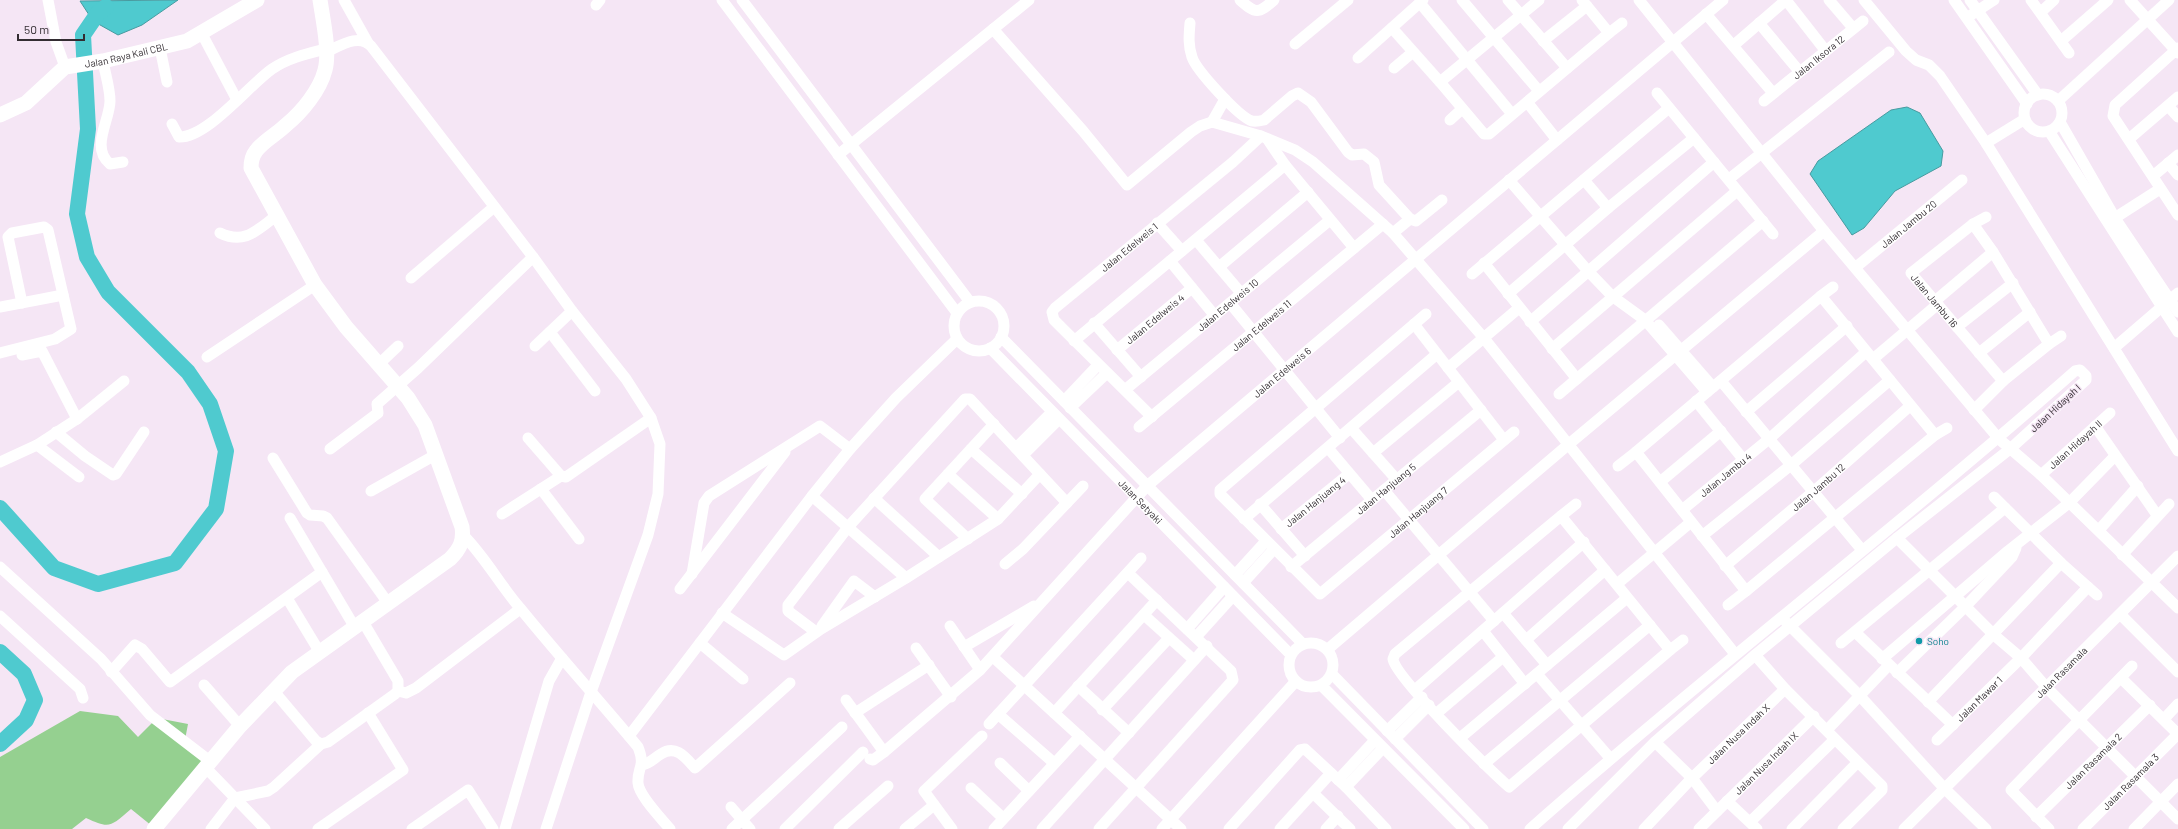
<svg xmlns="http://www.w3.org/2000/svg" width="2178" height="829" viewBox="0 0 2178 829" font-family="Barlow,sans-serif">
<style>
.green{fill:#95d090}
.water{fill:#4fcacf;stroke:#479ba0}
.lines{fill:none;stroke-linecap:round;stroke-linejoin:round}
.river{stroke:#4fcacf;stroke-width:16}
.street{stroke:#fff;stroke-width:11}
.secondary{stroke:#fff;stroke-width:15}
.culture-dot{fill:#0f9aa8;stroke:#f5e6f5;stroke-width:1.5}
.labels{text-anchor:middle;stroke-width:3;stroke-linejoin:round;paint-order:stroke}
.street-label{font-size:10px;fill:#332d32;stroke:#f5e6f5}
.culture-label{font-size:10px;fill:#0d838f;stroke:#f5e6f5;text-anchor:start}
</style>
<rect width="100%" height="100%" fill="#f5e6f5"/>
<path class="green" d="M80,711L118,716L138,737L157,718L188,724L184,745L207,762L152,826L131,809C110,827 110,829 86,818L72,829H0V757Z"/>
<path class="water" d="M178,0L142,25L118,35L93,21L80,1Z
M1907,107L1920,113L1943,151L1941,166L1895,191L1864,228L1852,235L1810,174L1818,161L1891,110Z"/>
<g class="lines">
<path class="river" d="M0,508L54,568L98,584L175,563L216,509L226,451L210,404L188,372L108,292L87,257L77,214L88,129L83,35L98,13L106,7
M0,652L24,674L35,700L26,720L0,744"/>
<g class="street">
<path d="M48,0L56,42L65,67"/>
<path d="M344,0L368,43"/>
<path d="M722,0L957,313"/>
<path d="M742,0L970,302"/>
<path d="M1240,0C1256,14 1258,14 1274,0"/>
<path d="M1462,0L1539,91"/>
<path d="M1508,0L1567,68"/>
<path d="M1539,0L1440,82L1484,134H1489L1609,33L1582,0"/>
<path d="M1639,0L1824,231"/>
<path d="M1786,0L1825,50"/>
<path d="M1829,0L1853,28"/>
<path d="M1864,0L1906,51L1916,60L1929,65L1940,76L1986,143L2178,451"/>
<path d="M1954,0L2027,104"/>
<path d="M1970,0L2038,95"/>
<path d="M2031,0L2069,53"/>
<path d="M2130,0L2178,53"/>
<path d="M1420,3L1512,114"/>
<path d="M596,5L600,0"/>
<path d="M2041,12L2054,0"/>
<path d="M1706,14L1773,93"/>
<path d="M1971,15L1994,0"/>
<path d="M1190,23C1189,35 1188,46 1192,57C1196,70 1239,117 1252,121C1256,122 1260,121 1264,120L1292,96L1298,93L1311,102L1348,152L1352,155L1364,154L1374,162L1379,185L1410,219"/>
<path d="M1759,23L1799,71"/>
<path d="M1392,28L1440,82"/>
<path d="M993,29L1083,131L1127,185L1191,132L1200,126L1212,122L1261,136L1295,150L1313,162L1393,233L1483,337L1735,654"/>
<path d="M1609,33L1622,23"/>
<path d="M202,34L237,100"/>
<path d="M1543,41L1587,6"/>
<path d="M2061,41L2108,0"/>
<path d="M1295,44L1348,0"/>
<path d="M1734,45L1786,0"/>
<path d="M160,48L167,82"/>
<path d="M2178,48L2115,105L2113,116L2178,215"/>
<path d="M326,52C340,46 359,33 371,46L533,257L572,311L626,379L651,418L660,444L658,494L648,535L591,692L546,829"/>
<path d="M1358,58L1423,0"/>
<path d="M103,61C105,73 110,88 110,101C110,120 90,148 110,164L123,162"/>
<path d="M1394,68L1413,52"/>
<path d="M1657,93L1773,234"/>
<circle cx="2043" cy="113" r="19"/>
<path id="s1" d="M1764,101L1863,21"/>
<path d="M2058,101L2169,0"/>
<path d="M1527,102L1557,140"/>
<path d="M2168,106L2178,117"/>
<path d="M1450,120L1462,109"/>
<path d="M1212,122L1225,99"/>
<path d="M2060,122L2115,218L2178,312"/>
<path d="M172,124L179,137C207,138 249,85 272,69C288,58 306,54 326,49"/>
<path d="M2049,131L2178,332"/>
<path d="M2129,139L2178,97"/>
<path d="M1268,140L1285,165L1354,248"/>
<path d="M1986,143L2025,119"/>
<path d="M838,155L1029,0"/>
<path d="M2168,163L2178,175"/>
<path d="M2153,176L2178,155"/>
<path d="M1729,179L1889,52"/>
<path d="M1509,180L1588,271L1612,296L1645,320L1707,392"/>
<path d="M1584,180L1608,208"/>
<path id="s2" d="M1986,217L1973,224L1911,273L2003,381"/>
<path d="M2110,221L2160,189"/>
<path d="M1157,223L1182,251"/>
<path d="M1973,224L1993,252L2049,344L2003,381L1974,410"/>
<path d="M220,233C245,245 257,230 276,216"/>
<path d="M1393,233L1410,219L1416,221L1442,200"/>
<path d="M1196,240L1241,293"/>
<path d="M1170,261L1215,316"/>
<path d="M1484,263L1577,379"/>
<path d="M1219,267L1308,192"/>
<path id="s3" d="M1856,267L1962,180"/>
<path d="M1472,274L1669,108"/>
<path d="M411,278L494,207"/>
<path d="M1508,294L1608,208L1694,138"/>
<path d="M1821,296L1935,435L1746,591L1636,452Z"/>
<path d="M1821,296L1833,287"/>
<circle cx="979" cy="326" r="25"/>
<path d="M1935,301L1993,252"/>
<path d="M1230,303L1340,438"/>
<path d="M0,307L63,295"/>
<path id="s4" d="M1426,314L1220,490V494L1320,594L1514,432"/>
<path d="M1530,322L1714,162"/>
<path d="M1094,323L1141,377"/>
<path d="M1414,324L1504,440"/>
<path d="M1659,325L1713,387"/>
<path d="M1957,327L2013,283"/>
<path d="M550,332L595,391"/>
<path d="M1001,337L1303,644"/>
<path d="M1074,341L1285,165"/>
<path d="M2049,344L2061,336"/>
<path d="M535,346L572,311"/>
<path id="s5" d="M990,348L1291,655"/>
<path d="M2114,348L2178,293"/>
<path d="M1552,349L1737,191"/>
<path id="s6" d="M1117,350L1192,288"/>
<path d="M0,353L55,339L71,329L48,230L44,227L12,233L8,237L22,303"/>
<path d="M1979,353L2030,312"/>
<path d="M22,355L42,351L77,419"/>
<path d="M207,357L315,285"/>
<path d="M1873,359L1938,304"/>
<path d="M379,364L398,346"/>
<path d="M1448,368L1519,308"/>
<path d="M1721,381L1862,550"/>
<path id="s7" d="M1126,389L1330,220"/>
<path d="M1559,394L1763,221"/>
<path d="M1064,401L1098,365"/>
<path d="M1696,401L1743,459"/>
<path d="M1070,408L1107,373"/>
<path d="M1746,412L1847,326"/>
<path id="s8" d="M1152,417L1063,329L1054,320L1052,312L1055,308L1233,162L1261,136"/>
<path d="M2095,426L2157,515"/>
<path id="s9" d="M1139,427L1383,224"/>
<path d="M1351,428L1397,480"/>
<path d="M56,432L85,456L113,475L116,474L144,432"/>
<path d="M1935,435L1947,428"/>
<path d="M528,438L561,476L566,477L651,418"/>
<path d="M1016,448L1052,412"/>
<path d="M1328,448L1372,500"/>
<path d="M330,449L378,413L377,404L418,368L533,257"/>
<path d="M971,449L1022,494"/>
<path d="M1373,453L1459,382"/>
<path d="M1023,455L1059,419"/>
<path d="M273,458L307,513L310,515L323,516L327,518L388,603"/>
<path d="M0,462L37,445"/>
<path d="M1618,466L1636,452"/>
<path d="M948,474L998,519"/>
<path id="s10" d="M2041,475L2110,413"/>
<path d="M79,477L37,445L77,419L124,381"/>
<path d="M1660,482L1721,431"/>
<path d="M541,489L579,539"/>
<path d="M1384,490L1494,621"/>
<path d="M371,491L437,454"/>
<path d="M812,496L906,578"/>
<path d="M1994,497L2061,563L2097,595"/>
<path d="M874,498L939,557"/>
<path d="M1260,504L1305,556"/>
<path id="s11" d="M1682,510L1769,439L1866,352"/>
<path d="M502,514L561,476"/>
<path d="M1561,516L1670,650L1509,787C1490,770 1395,677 1393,659L1395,654Z"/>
<path d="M1561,516L1576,504"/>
<path d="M290,518L354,626"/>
<path d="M1244,519L1437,354"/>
<path id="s12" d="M1281,529L1349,474"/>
<path d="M2099,530L2138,486"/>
<path d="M464,536C485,557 500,585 520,608C558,655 599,700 638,747C646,767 637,767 638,783C639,796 662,819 670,829"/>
<path d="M1702,536L1791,465L1890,380"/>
<path d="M1897,538L1994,635L2021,658L2047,688L2178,819"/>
<path d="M968,539L925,499L994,424"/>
<path d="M2122,555L2169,504"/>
<path d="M1005,564L1023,549L1083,486"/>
<path id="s13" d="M1725,566L1813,492L1910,406"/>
<path d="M0,567L101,659L150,715L210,761"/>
<path id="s14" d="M1291,567L1481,410"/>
<path d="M692,574L704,503L709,496L820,426L850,449"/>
<path d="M1235,575L1266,541"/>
<path d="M1243,583L1274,549"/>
<path d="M1617,584L1691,522"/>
<path d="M680,589L785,452"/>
<path d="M287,598L319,651"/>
<path d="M1728,605L1746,591"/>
<path d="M722,613L784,655L821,629L906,578L998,519L1040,474"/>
<path d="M1503,613L1547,665"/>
<path d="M1144,615L1194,660"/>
<path d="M2121,615L2178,672"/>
<path d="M0,616L80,689L83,698"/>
<path d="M1786,622L1859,695L1944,788L1986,829"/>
<path d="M822,626L854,581L875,597"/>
<path d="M950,626L980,670"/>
<path d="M1187,629L1224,587"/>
<path d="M1483,631L1525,684"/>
<path d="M816,632L788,611V605L849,526L965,399H970L1067,503"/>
<path d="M1855,632L1953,725"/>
<path d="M1196,637L1233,596"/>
<path d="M1526,640L1605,570"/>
<circle cx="1311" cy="665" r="22"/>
<path d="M700,643L743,679"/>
<path d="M1841,643L2005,508"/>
<path d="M964,647L1034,606"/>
<path d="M916,648L951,697"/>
<path d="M1328,649L1569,444L1824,231L1999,439L2041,475L2178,608"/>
<path d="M1670,650L1683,640"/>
<path d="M1755,655L1785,689L1882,786V790L1843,829"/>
<path d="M993,657L1181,829"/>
<path d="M1882,659L2008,551L2069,503L2115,456"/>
<path d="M111,672L135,645L142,649L170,682L322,572"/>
<path d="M1897,673L1966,606L2012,557L2016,548"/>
<path d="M1332,674L1483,829"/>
<path d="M1537,674L1610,758"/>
<path d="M2121,678L2178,734"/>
<path d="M204,685L240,726"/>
<path d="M1321,685L1464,829"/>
<path d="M1078,686L1129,733"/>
<path d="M273,690L316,741L321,744L328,742L395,694L398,691V681L362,620"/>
<path d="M1415,690L1584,542"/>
<path d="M398,691L406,693L416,688L520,609"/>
<path d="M846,700L884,752"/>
<path d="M1928,702L2061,563"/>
<path d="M1102,710L1169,638"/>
<path d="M855,713L929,665"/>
<path d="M1054,713L1157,600"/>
<path d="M1437,713L1503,657"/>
<path d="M998,714L1054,763"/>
<path d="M2164,719L2178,704"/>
<path d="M989,724L1141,558"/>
<path d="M1827,730L1889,665"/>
<path d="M1387,731L1422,697"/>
<path d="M629,736L812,496L850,449L896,398L957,339"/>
<path d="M1460,738L1627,598"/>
<path d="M1395,739L1429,705"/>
<path id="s15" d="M1937,740L2021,658L2088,587"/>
<path d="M1655,742L1692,778L1717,811"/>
<path id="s16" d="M870,759L873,760L884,752L980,670L1147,486L1723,0"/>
<path d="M1000,763L1029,791"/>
<path d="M1484,764L1650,625"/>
<path d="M642,765C651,763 654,758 661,754C676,744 686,758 695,768L790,683"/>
<path d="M205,767L265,829"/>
<path d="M1338,780L1375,740"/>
<path d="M1346,787L1383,748"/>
<path d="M971,788L1003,818"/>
<path d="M1313,793L1350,829"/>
<path d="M1727,801L1757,829"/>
<path d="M731,807L750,829"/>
<path id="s17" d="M2036,817L2150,705"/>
<path d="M1750,822L1831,743"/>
<path d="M211,829L235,798L268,791L274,787L321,744"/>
<path d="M318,829L403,770L368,713"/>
<path d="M412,829L468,790L493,829"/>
<path d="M505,829L549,681L562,658"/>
<path d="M732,829L842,727"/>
<path d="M785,829L863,752"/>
<path d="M839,829L888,786"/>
<path d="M905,829L934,805"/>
<path d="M952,829L924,791L982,736"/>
<path d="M994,829L1080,736"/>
<path d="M1042,829L1207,646"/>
<path d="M1099,829L1233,680L1231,671L1128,573"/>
<path d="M1162,829L1296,681"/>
<path d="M1229,829L1300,750L1305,749L1346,787L1386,829"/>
<path d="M1280,829L1331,773"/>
<path d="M1326,829L1338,816"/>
<path d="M1530,829C1708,672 1897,528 2075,371L2080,370L2086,376V380L2010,449L1897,538L1755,655L1655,742L1568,829"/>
<path id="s18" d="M1644,829L1692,778L1785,689"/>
<path id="s19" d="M1699,829L1814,716"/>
<path d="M1792,829L1857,763"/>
<path id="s20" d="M1904,829L2178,556"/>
<path d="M2049,829L2011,790L2132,666"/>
<path id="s21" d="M2083,829L2178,734"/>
<path d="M2134,829L2178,784"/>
</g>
<g class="secondary">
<path id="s22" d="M0,115L26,103L65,67L103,61L187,41L257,0"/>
<path d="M154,829L240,726L292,672L450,559C460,549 464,541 462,527L425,425L408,398L346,327L315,285L251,168C251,162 252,156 256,151C263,141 277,134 286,125C302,112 320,90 325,70C330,52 323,20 320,0"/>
</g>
</g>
<circle class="culture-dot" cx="1919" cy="641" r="4"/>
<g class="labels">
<g class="street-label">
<text dy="4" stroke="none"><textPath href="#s22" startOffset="144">Jalan Raya Kali CBL</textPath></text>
<text dy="4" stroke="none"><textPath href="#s1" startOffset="70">Jalan Iksora 12</textPath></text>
<text dy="4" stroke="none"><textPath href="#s3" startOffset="68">Jalan Jambu 20</textPath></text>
<text dy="4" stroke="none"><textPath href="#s8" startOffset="247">Jalan Edelweis 1</textPath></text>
<text dy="4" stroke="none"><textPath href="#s2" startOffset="130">Jalan Jambu 16</textPath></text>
<text dy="4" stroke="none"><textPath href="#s7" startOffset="132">Jalan Edelweis 10</textPath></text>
<text dy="4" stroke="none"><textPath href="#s6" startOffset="49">Jalan Edelweis 4</textPath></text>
<text dy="4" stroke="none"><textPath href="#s9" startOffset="159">Jalan Edelweis 11</textPath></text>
<text dy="4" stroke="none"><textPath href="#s16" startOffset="568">Jalan Edelweis 6</textPath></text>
<text transform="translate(2055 408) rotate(-43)" y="4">Jalan Hidayah I</text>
<text dy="4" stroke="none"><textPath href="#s10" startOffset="46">Jalan Hidayah II</textPath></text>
<text dy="4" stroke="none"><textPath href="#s11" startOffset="56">Jalan Jambu 4</textPath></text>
<text dy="4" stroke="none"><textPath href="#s13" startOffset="122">Jalan Jambu 12</textPath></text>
<text dy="4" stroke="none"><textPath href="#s14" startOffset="123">Jalan Hanjuang 5</textPath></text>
<text dy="4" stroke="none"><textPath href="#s12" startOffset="44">Jalan Hanjuang 4</textPath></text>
<text dy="4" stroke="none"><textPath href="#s5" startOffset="215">Jalan Setyaki</textPath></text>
<text dy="4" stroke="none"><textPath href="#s4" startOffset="544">Jalan Hanjuang 7</textPath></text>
<text dy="4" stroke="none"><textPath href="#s20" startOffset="222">Jalan Rasamala</textPath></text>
<text dy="4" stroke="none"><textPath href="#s15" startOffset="59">Jalan Mawar 1</textPath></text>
<text dy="4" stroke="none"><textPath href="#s18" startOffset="134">Jalan Nusa Indah X</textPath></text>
<text dy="4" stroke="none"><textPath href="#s17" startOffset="80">Jalan Rasamala 2</textPath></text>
<text dy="4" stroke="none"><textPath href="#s19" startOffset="94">Jalan Nusa Indah IX</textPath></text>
<text dy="4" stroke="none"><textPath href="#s21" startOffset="67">Jalan Rasamala 3</textPath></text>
</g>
<g class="culture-label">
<text x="1927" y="645">Soho</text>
</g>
</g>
<path d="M18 34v6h66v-6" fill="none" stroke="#332d32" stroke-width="2"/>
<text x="24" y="34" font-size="12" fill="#332d32" stroke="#f5e6f5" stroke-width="3" paint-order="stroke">50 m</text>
</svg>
